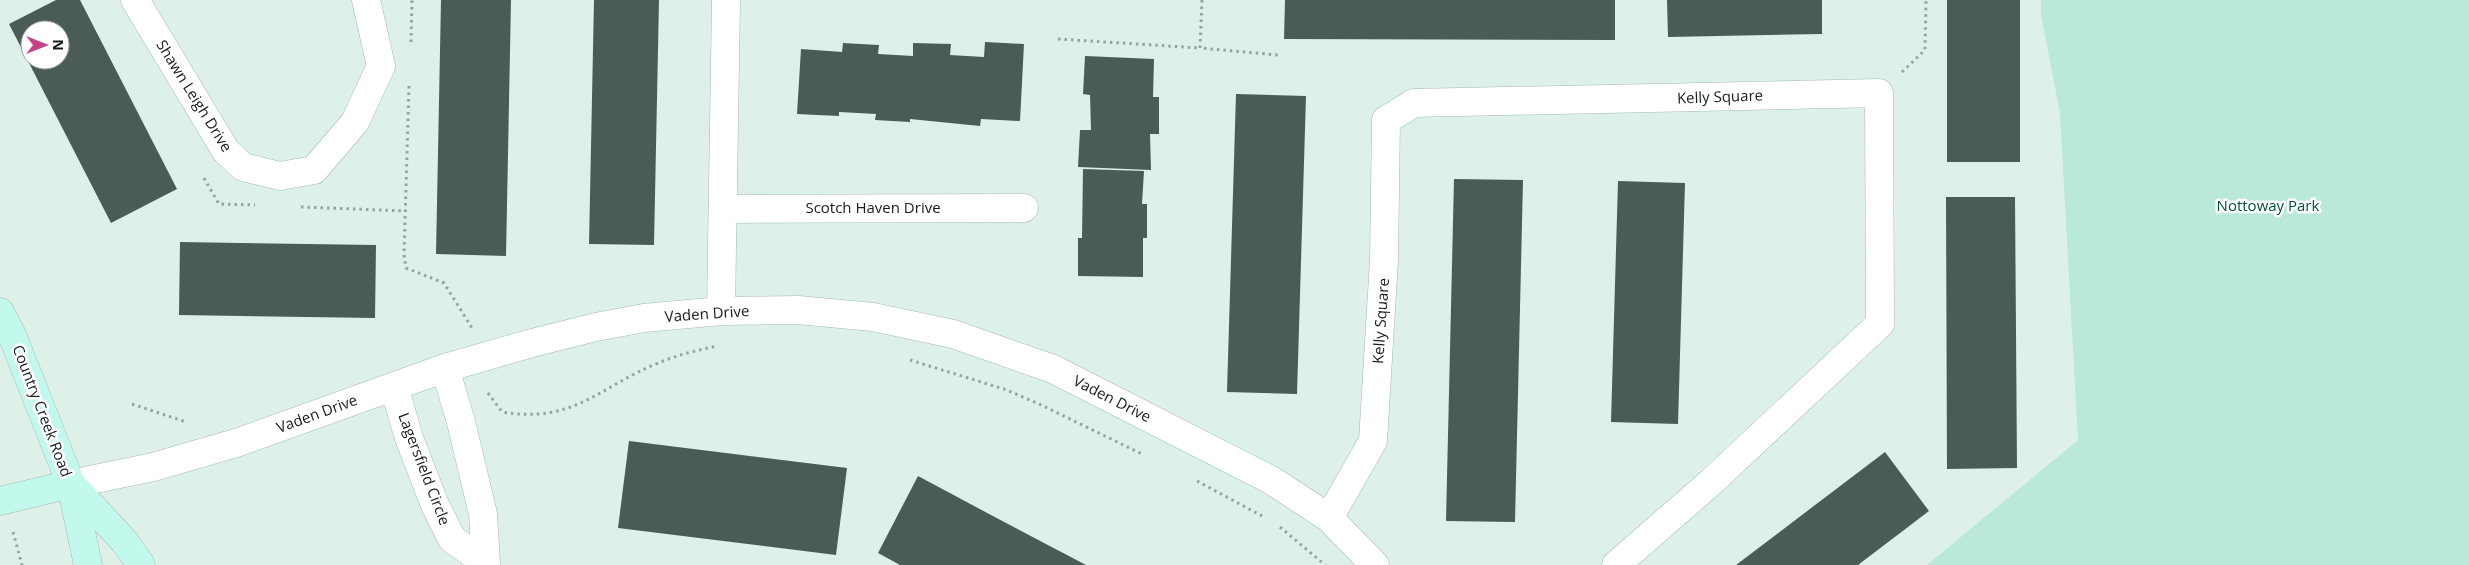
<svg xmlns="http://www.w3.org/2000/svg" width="2469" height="565" viewBox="0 0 2469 565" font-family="'Open Sans',sans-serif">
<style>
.green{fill:#bae9d8}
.building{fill:#4b5c56;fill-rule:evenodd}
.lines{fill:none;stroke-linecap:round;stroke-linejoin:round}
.street-casing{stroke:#a7b9b2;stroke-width:29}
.secondary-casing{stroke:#a7b9b2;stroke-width:29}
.path{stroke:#95a49e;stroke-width:3;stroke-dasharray:2.5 4;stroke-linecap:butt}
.street{stroke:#fff;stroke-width:28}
.secondary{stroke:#c3f9ec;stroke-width:28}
.labels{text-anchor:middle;stroke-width:5;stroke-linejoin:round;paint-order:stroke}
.street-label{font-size:15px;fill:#161d1a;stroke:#fff}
.park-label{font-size:15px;fill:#024e3d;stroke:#fff}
</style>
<rect width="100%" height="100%" fill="#ddf1e9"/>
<path class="green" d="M2041,0H2469V565H1927L2078,440L2060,113L2041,15Z"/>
<path class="building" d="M56,0H80L177,189L111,223L9,24ZM30,30H60V60H30Z
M441,0H511L506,256L436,254Z
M594,0H659L654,245L589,244Z
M1285,0H1615V40L1284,39Z
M1667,0H1822V34L1668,37Z
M1947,0H2020V162H1947Z
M985,42L1024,44L1020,121L981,119L980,126L910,119V122L875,120L876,114L839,112V116L797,114L801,49L842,52L843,43L879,45L878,54L913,56V43L951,44L950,55L984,57Z
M1085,56L1154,59L1153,97H1159V134H1150L1151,170L1078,167L1080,130H1091L1090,95L1083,94Z
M1236,94L1306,96L1297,394L1227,392Z
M1083,169L1144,171L1142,204H1147V238H1143V277L1078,276V238H1096H1082Z
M1454,179L1523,180L1515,522L1446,521Z
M1618,181L1685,183L1678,424L1611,422Z
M1946,197H2015L2017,468L1947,469Z
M180,242L376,245L375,318L179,315Z
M629,441L847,468L836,555L618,528Z
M1885,452L1929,511L1858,565H1736Z
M918,476L991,515L1086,565H900L878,553Z"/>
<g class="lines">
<g class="street-casing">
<path id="street" d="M135,0L226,151L243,167L280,176L314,170L355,122L381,66L366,0
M723,209L1024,208
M721,311L726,0
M445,368L461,422L483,514L486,563
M394,387L409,438L435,505L452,539L486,563
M71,484L153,467L236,443L445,368L532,343L596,327L644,318L721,311L798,310L873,317L953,334L1053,369L1271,480L1329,518L1375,565
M1329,518L1373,441L1384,260L1386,120L1414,103L1879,93L1880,324L1710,483L1616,565"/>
</g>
<g class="secondary-casing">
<path id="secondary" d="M0,312L12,335L71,484L88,565
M71,484L125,542L141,565
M0,501L71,484"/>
</g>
<path class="path" d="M1202,0L1200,48L1278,55
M1058,39L1200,48
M411,42L412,0
M1902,72L1925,50L1926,0
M409,86L404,255L406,268L444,283L472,328
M204,178L219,204L255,205
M301,207L405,211
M910,360L1004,389L1037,403L1142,454
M488,393L502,412C574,424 599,387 658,363C677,355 698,350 717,346
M132,404L186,422
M1197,481L1262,516
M1280,527L1325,565
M13,532L22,565"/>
<use href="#street" class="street"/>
<use href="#secondary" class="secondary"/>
</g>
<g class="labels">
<g class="street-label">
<text transform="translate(194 96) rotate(58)" y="5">Shawn Leigh Drive</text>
<text transform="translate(1720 97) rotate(-2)" y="5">Kelly Square</text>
<text x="873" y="213">Scotch Haven Drive</text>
<text transform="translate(707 314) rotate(-4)" y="5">Vaden Drive</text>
<text transform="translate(1381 321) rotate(-86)" y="5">Kelly Square</text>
<text transform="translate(1112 399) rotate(27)" y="5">Vaden Drive</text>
<text transform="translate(42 411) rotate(69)" y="5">Country Creek Road</text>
<text transform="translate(317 414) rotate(-20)" y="5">Vaden Drive</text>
<text transform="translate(424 469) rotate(69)" y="5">Lagersfield Circle</text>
</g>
<g class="park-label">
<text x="2268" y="211">Nottoway Park</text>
</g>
</g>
<g transform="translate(45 45) rotate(90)"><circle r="24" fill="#ffffff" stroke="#a2a5a3"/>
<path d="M0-4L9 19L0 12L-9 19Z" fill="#c44188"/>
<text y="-8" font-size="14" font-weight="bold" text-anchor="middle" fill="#161d1a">N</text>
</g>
</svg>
